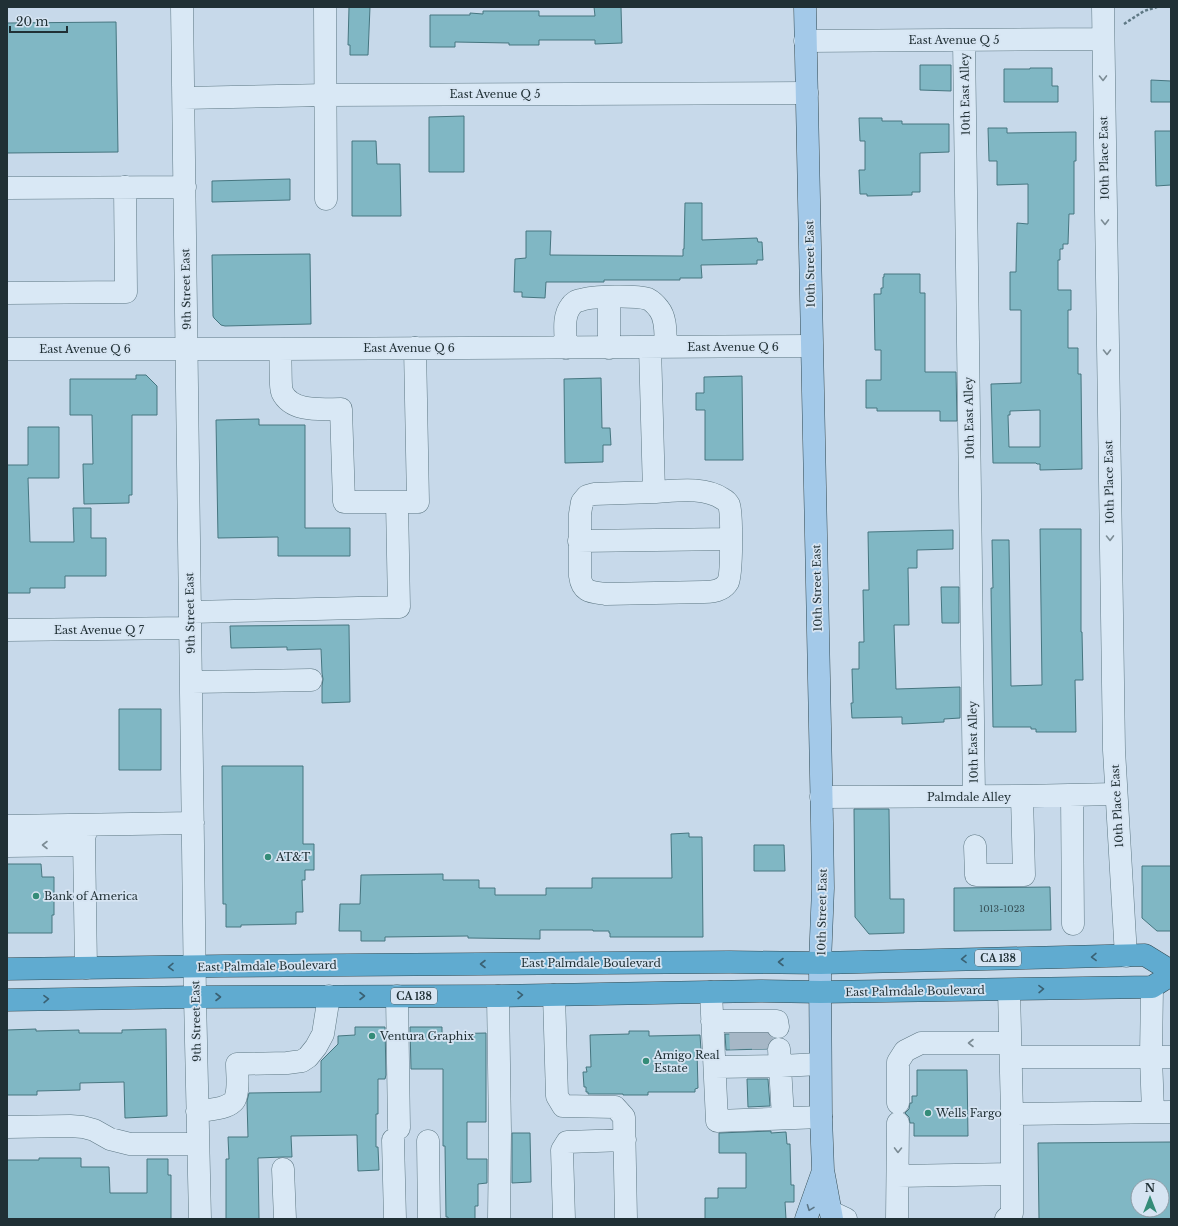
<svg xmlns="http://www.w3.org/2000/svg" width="1178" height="1226" viewBox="0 0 1178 1226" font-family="'Libre Baskerville',serif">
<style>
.building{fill:#80b7c4;stroke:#467680;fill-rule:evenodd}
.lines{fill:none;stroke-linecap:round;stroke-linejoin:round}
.minor-tunnel{stroke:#a6b7c6;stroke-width:22;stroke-dasharray:22 11;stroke-linecap:butt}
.minor-casing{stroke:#5e7884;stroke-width:23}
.major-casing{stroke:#324a52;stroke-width:23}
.highway-casing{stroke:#324a52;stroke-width:23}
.path{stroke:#5e7884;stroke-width:2.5;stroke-dasharray:3 2;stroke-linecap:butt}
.minor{stroke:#d9e8f5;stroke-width:22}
.major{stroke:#a3c9e9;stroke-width:22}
.highway{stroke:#60abd0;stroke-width:22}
.oneway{stroke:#7c8c95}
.oneway2{stroke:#3a6173}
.oneway3{stroke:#5b7586}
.poi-dot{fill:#348c78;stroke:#d6e4f2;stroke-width:1.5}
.labels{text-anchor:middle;stroke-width:3.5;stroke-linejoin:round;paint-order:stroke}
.number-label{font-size:9px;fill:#385259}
.shield{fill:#d6e4f2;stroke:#57666e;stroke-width:1}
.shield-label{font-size:10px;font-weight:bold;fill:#203035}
.street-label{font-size:11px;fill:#203035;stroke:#d6e4f2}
.poi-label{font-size:11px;fill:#203035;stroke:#d6e4f2;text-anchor:start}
</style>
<rect width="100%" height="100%" fill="#c7d9ea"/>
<path class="building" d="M349,7H370L368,55H350V45H348Z
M594,7H621L622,43L595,44V40H539V45H509V43L455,42V47H430V15H470V13L483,14V11H539V16H595Z
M116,22L118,152L7,153V23Z
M920,65H951V91L920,90Z
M1030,68H1052V86H1058V102H1004V69H1030Z
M1151,80L1171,81V102H1151Z
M464,116V172H429V117Z
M859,118H882V121H902V124H949V152L920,153V192H912V195L867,196V194H860L859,170H865V141H860Z
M988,128H1007V133L1076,132V161H1074V214H1069L1068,244H1063V249H1060V260H1058V290H1071V310H1068V348H1078V374H1081L1082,469L1040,470V464H1037L1036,463H993L991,384L1021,383V310H1010V272H1016L1017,223L1028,224V184L997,185V161H989ZM1040,410V447H1009L1008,415H1010V411Z
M1155,131H1171V185L1156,186Z
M352,141H376L377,164H400L401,216H352Z
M290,179V200L212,202V181Z
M685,203H702V240L757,238L758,242H762L763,260H757V264L701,265L702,278H680V280H604V282H546L545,298L522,297V292H514L515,259L526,258V231H551L550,255L683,256V249H684Z
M310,254L311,324L225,326L221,325L214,318L213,316L212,255Z
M884,274H920V293H925V372H956L957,421H940V411H877V408H866V380H881V350H875L874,294H881V288H883V277H884Z
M136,375H146L157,386V415H132V495H129V503L84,504L83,464H93L92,415H70V379H136Z
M742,376L743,460H705V410H696V393H704V377Z
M601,378L602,428H610L611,445H603V462L565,463L564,379Z
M259,419V425H305V528H350V556H278V537L218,538L216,420Z
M28,427H59V478H28L30,542H74L73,508H91V538H106V576H65V588H30V593H7V465H28Z
M1040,529H1081V632H1082L1083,680H1075L1076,732H1036V729H1031V727H993L991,588H993L992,540H1009L1011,686L1042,685Z
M953,530V549L917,550V568H908L909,625H894L896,689L960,687V718L944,719V722L902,724V717L852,718L851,703H853L852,669H859V642H864L863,590H869L868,532Z
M941,587H959V623H942Z
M349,625L350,702L322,703V686L323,679L322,673L321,649L287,650V647L231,648L230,626Z
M119,709H161V770H119Z
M222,766H303V844H314V870H305V880H302L303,912H296V924L241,925V927H226V904H223Z
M854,809H889L890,899H904V933L869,934L855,917Z
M689,833V837H702L703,937H610V933H609V931H593V930H540V939L468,938V936L385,937V941H361V931H339L340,904H360L361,875L443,874V880H479V888H495V895H546V888H592V878H672L671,834Z
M754,845H784L785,871H754Z
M7,864H41L42,877H54V915H52V933H7Z
M1142,866H1171V931H1157L1142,918Z
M1050,887L1051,930L954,931V888Z
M355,1027H385L386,1075L385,1079H378V1114H376V1147H378L379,1170L358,1171L357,1135L291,1136L292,1157H283L258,1158L259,1219H226V1159H229L228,1137H248L247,1101L249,1093L321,1092V1061L338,1044V1036L355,1035Z
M410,1027H442V1034L486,1033V1122H467V1159H487V1183L478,1184V1206H475V1219H448V1217H446L445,1146H443V1069H411Z
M36,1029V1031L79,1030V1033H122V1030L166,1029L167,1116L125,1118L124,1082L80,1083V1090L37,1091V1095H7V1030Z
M629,1031H649V1036L700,1035L701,1050L697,1051L698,1088L695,1089V1092H648V1095H623V1094H588V1092H586V1087H584L583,1072H587L586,1067H591L590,1035L629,1034Z
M725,1034H768L773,1038L768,1043L767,1049L726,1050Z
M917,1070H967L968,1136H914V1123H910L909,1117L905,1113L909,1109L910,1103H912V1096H917Z
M747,1079H768L770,1106L748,1107Z
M771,1131V1133L786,1132L787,1144H790L791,1185H794V1202H785L786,1219H705V1198H718V1188H746V1153H719V1133Z
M512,1133H530L531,1182L512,1183Z
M1171,1142V1219H1039L1038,1143ZM1138,1186H1162V1210H1138Z
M39,1158H81V1167H109L110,1193H147V1159H168V1175H171V1219H7V1160H39Z"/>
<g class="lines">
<path class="minor-tunnel" d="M740,1027L741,1050
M762,1027L763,1049"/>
<g class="minor-casing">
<path id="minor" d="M182,7L195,997L200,1219
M325,7L326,199
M1103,7L1114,750L1126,956
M964,40L974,796
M805,41L1102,39
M184,98L326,95L807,93
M7,188L185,187
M7,293L126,292L125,187
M609,298V348
M650,347L654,492L594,494L587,496L582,502L580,514V576C582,593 592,592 606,594L704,592C713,592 723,591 728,582C732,574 732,513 729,505C728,503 725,500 723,499C704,486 675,491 654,492
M566,348C566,335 562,317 571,306C573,303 577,300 581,300C593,296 636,295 648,299C652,301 656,305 659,309C667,319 665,335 666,347
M7,349H280L811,346
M280,349C281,356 280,389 282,392C292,413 322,409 341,409L344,502H418L415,348
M579,541L731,539
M190,612L399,607L397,502
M7,630L190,628
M192,682L311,680
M1072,795L1073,924
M821,797L1022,796L1116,794
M7,826L193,823
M7,846L84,845
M975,846L976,875H1024L1022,796
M86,968L84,838L88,825
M1152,987L1151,1057L1153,1112
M1009,990L1012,1114
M711,992L717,1121L821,1117
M554,995L557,1096L563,1106L615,1107L624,1117L626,1219
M397,996L399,1128
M498,996L500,1132L499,1219
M712,1021H777L778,1027
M779,1049L783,1118
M1011,1057H1171
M715,1067L781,1066L820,1064
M898,1103V1062L905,1051L921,1043H1010
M197,1111C208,1110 234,1109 236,1096C239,1086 237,1074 237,1064L287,1063L302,1061L308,1057L316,1047L323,1034L329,996
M7,1127L70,1126L83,1127L94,1130L110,1139L130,1144H198
M393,1140L395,1219
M428,1141L429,1219
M283,1169L285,1219
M898,1176L1012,1174
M831,1212L846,1219
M564,1219L562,1150L567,1142L625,1140
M897,1219L898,1123
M1006,1219L1012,1213V1114L1171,1112"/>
</g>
<g class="major-casing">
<path id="major" d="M805,7L822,822L823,888L820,963L821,1117L823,1170L832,1219
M806,1219L823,1171"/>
</g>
<g class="highway-casing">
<path id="highway" d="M7,969L221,966L730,962L820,963L1145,955L1171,971
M7,1000L195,997L498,996L760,991L820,992L1152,987L1171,975"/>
</g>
<path class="path" d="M1124,24L1144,11L1157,7"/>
<use href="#minor" class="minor"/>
<use href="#major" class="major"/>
<use href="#highway" class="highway"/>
</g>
<defs><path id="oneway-chevron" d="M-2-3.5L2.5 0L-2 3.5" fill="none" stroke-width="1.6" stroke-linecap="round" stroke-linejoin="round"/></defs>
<g class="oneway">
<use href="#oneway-chevron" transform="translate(1103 78) rotate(89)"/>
<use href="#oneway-chevron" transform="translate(1105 222) rotate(89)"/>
<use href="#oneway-chevron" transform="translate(1107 352) rotate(89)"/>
<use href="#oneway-chevron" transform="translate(1110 538) rotate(89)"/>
<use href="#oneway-chevron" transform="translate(45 845) rotate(180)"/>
<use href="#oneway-chevron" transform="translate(971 1043) rotate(180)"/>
<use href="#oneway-chevron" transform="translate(898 1150) rotate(91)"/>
</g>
<g class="oneway2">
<use href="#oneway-chevron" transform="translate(1094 957) rotate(179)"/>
<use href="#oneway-chevron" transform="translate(964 959) rotate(179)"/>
<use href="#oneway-chevron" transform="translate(781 962) rotate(-180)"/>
<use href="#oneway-chevron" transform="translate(483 964) rotate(180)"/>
<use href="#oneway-chevron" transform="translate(171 967) rotate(179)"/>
<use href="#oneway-chevron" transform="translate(1041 989) rotate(-1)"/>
<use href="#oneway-chevron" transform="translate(520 995) rotate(-1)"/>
<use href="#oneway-chevron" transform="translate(362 996)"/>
<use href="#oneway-chevron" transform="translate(218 997)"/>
<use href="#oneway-chevron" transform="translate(46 999) rotate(-1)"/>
</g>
<use class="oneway3" href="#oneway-chevron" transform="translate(810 1208) rotate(111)"/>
<g class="poi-dot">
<circle cx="268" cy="857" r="4"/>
<circle cx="36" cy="896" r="4"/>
<circle cx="372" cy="1036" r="4"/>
<circle cx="646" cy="1061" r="4"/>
<circle cx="928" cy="1113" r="4"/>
</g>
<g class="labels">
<g class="number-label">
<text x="1002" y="912">1013-1023</text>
</g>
<g class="shield">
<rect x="975" y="950" width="46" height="16" rx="3"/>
<rect x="391" y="988" width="46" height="16" rx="3"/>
</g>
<g class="shield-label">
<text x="998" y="962">CA 138</text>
<text x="414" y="1000">CA 138</text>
</g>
<g class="street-label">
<text x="954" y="44">East Avenue Q 5</text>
<text x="495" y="98">East Avenue Q 5</text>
<text transform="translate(965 94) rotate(-91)" y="4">10th East Alley</text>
<text transform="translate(1104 158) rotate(-91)" y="4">10th Place East</text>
<text transform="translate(810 264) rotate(-91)" y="4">10th Street East</text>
<text transform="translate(186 289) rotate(-91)" y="4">9th Street East</text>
<text x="733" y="351">East Avenue Q 6</text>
<text x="409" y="352">East Avenue Q 6</text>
<text x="85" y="353">East Avenue Q 6</text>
<text transform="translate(969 418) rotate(-91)" y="4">10th East Alley</text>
<text transform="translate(1109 482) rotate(-91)" y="4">10th Place East</text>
<text transform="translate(817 588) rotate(-91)" y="4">10th Street East</text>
<text transform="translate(190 613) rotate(-91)" y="4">9th Street East</text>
<text x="99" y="634">East Avenue Q 7</text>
<text transform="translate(973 742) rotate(-91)" y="4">10th East Alley</text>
<text x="969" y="801">Palmdale Alley</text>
<text transform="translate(1117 806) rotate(-93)" y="4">10th Place East</text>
<text transform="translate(822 912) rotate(-89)" y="4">10th Street East</text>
<text x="591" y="967">East Palmdale Boulevard</text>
<text transform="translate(267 966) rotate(-1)" y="4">East Palmdale Boulevard</text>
<text transform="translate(915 991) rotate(-1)" y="4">East Palmdale Boulevard</text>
<text transform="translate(196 1021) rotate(-91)" y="4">9th Street East</text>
</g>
<g class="poi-label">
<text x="276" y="861">AT&amp;T</text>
<text x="44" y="900">Bank of America</text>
<text x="380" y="1040">Ventura Graphix</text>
<text x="654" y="1059">Amigo Real<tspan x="654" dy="13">Estate</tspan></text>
<text x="936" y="1117">Wells Fargo</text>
</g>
</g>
<rect width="1178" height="1226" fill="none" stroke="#203035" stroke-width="16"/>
<g transform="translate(1150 1198)"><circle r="19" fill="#d6e4f2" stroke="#8d9ca6"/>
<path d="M0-3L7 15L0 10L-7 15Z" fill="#348c78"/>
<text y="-6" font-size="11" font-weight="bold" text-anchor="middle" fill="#203035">N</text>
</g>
<path d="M10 26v6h57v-6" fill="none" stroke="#203035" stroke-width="2"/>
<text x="16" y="26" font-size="12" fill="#203035" stroke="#d6e4f2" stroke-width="3" paint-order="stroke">20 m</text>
</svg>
